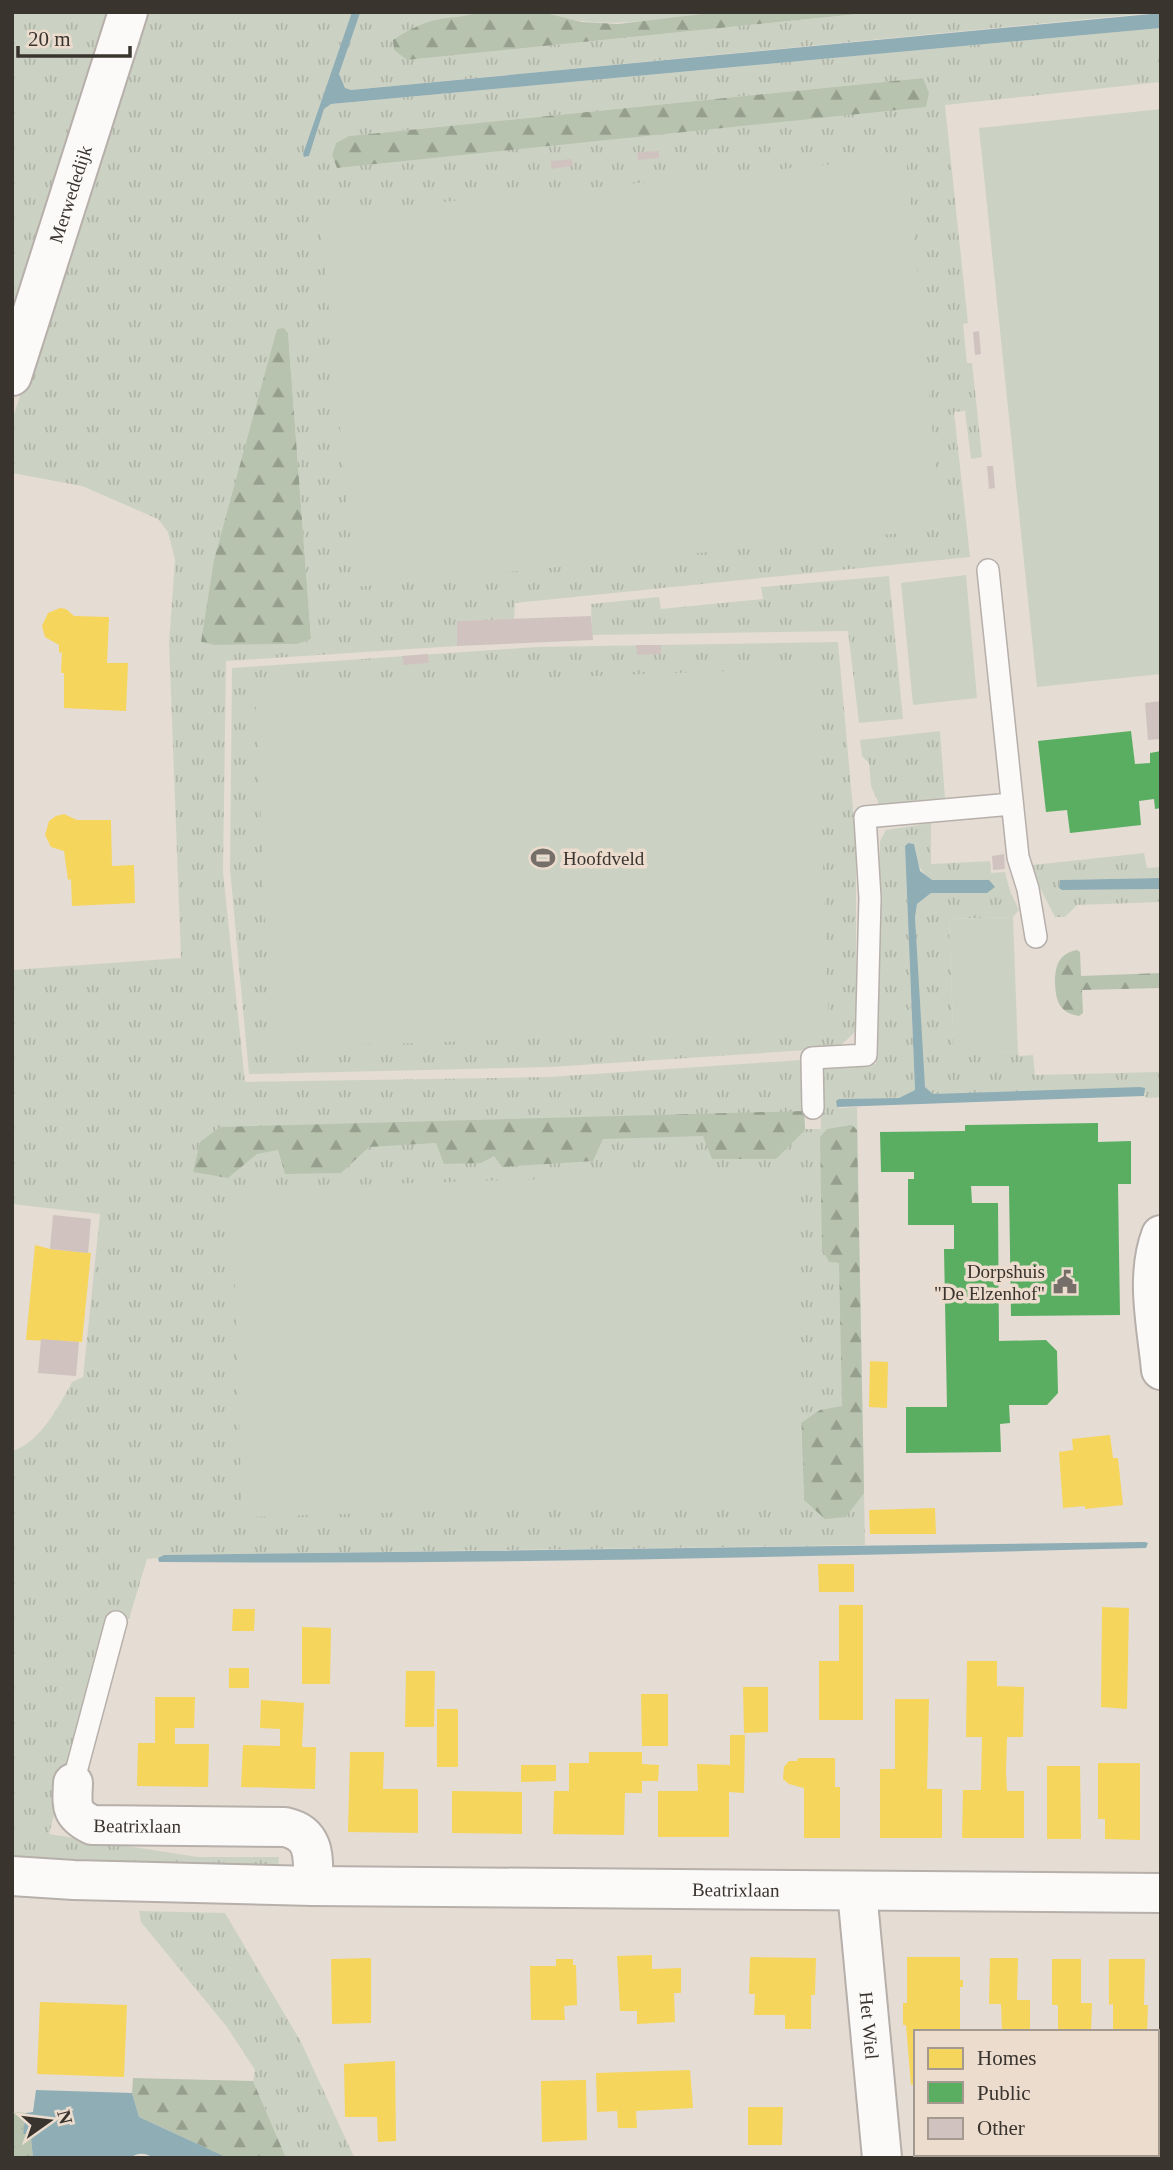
<svg xmlns="http://www.w3.org/2000/svg" width="1173" height="2170" viewBox="0 0 1173 2170" font-family="'Times New Roman',serif">
<style>
.grass{fill:url(#grass-tufts);fill-rule:evenodd}
.forest{fill:url(#forest-firs)}
.pitch{fill:#ccd2c3}
.water{fill:#8eadb4}
.homes{fill:#f6d55c}
.public{fill:#5aae61}
.building{fill:#d0c3bf}
.lines{fill:none;stroke-linecap:round;stroke-linejoin:round}
.service-casing{stroke:#b6afaa;stroke-width:24}
.minor-casing{stroke:#b6afaa;stroke-width:42}
.service{stroke:#fbfaf9;stroke-width:21}
.minor{stroke:#fbfaf9;stroke-width:38}
.labels{text-anchor:middle;stroke-width:7;stroke-linejoin:round;paint-order:stroke}
.street-label{font-size:19px;fill:#3a342f;stroke:#ebdcce}
.poi-label{font-size:19px;fill:#3a342f;stroke:#ebdcce;text-anchor:start}
</style>
<defs>
<pattern id="grass-tufts" width="24" height="20" patternUnits="userSpaceOnUse" patternTransform="scale(1.75)"><rect width="24" height="20" fill="#ccd2c3"/><path d="M3 7l-1-3M5 7V3M7 7l1-3M15 17l-1-3M17 17v-4M19 17l1-3" fill="none" stroke="#b0b5a8"/></pattern>
<pattern id="forest-firs" width="22" height="20" patternUnits="userSpaceOnUse" patternTransform="scale(1.75)"><rect width="22" height="20" fill="#b7c3ae"/><path d="M5 1l3.5 6h-7zM16 11l3.5 6h-7z" fill="#969f8e"/></pattern>
</defs>
<rect width="100%" height="100%" fill="#e5dcd4"/>
<path class="grass" d="M12,12H110L12,318Z
M148,12H352L303,154L305,157L309,156L324,109L331,104L1161,28V82L945,105L968,323L963,324L967,363H972L982,457L971,459L965,411L954,412L970,557L515,603L514,619L457,621V646L226,661L223,872L245,1082L549,1077L802,1060L805,1129H821L820,1067L876,1064L880,841L886,830L931,823V864L990,861L991,873L1005,872L1010,891L1019,910L1013,917L949,919L954,1054L1018,1052L1019,1056L1033,1055L1035,1075L1159,1072L1161,1047V1097L1147,1098L1144,1096L1146,1093L933,1094L925,1087L923,1075L915,917L917,904L931,893H987L932,880C917,872 918,859 914,844L908,843L905,846L915,1090L899,1098L839,1099V1108L857,1107L865,1545L164,1555L158,1558L147,1559L129,1619L107,1613L49,1834L198,1857H279L278,1871L12,1862V1451C40,1443 59,1406 72,1382L83,1377L100,1214L12,1204V970L181,958L169,643L175,560L168,532L158,519L82,486L12,473V420ZM923,78L338,168L332,155L336,144L349,136ZM284,328L288,333L311,639L297,644L214,645L202,642Z
M360,12H478L467,17L437,19L407,60L878,12H1161L351,90L345,89L339,74Z
M541,12H719C660,19 599,32 541,12Z
M889,576L903,719L859,723L848,631L592,635L591,604L659,597L661,609L763,599L761,587Z
M838,642L856,843V1031L838,1048L551,1067L249,1074L230,869L232,668L536,647Z
M940,731L945,798L879,804L871,786L869,763L862,756L860,740Z
M1144,853L1147,868L1161,867V878L1060,880L1059,888L1062,890L1161,889V902L1077,905L1065,917H1055L1039,886L1033,865Z
M139,1911L225,1913L301,2042L354,2157L416,2158H286L253,2081L255,2070L227,2027L141,1922Z"/>
<path class="forest" d="M478,12H541L582,22L618,24L719,12H878L407,60L394,50L393,40C406,31 424,22 439,19C453,17 465,17 478,12Z
M923,78L929,93L926,107L337,168L332,155L336,143L349,136Z
M284,328L288,333L311,639L297,644L214,645L201,642L214,560L277,329Z
M1077,950L1080,952L1081,976L1161,973V988L1082,990L1083,1013L1079,1016C1060,1013 1056,1002 1055,984C1055,966 1058,954 1077,950Z
M804,1111L805,1130L776,1159H712L703,1136L603,1139L593,1161L502,1167L494,1156L481,1163L444,1164L436,1143L369,1147L341,1173L285,1174L278,1150L257,1154L228,1178L193,1172L200,1142L220,1127Z
M852,1125L857,1130L864,1493L846,1517L825,1519L804,1500L801,1423L820,1410L842,1406L839,1263L829,1262L822,1249L820,1137L827,1129Z
M133,2078L253,2081L286,2158H228L139,2117L132,2093Z
M12,2112L26,2113L23,2132L31,2137L33,2158H12Z"/>
<path class="pitch" d="M1161,109V674L1037,687L979,128Z
M906,157L942,529L355,587L320,214Z
M966,575L977,698L913,705L901,583Z
M816,668L829,1028L271,1048L255,688Z
M1013,917L1018,1052L954,1055L949,919Z
M793,1171L804,1500L242,1517L232,1189Z"/>
<path class="water" d="M352,12L360,13L339,74L345,88L351,90L1161,13V28L331,104L324,109L309,156L304,157L303,154Z
M908,843L914,844L920,871L932,880H989L995,887L987,893H931L917,904L915,917L925,1087L933,1094L1140,1087L1145,1088L1144,1096L837,1107L836,1101L839,1099L899,1098L915,1090L905,846Z
M1161,878V889L1062,890L1059,888L1060,880Z
M1145,1542L1148,1543L1146,1548C819,1556 491,1565 164,1562H159L158,1558L164,1555Z
M36,2090L132,2093L139,2117L228,2158H154C145,2153 139,2152 130,2158H33L31,2138L23,2133L26,2113L33,2112Z"/>
<path class="homes" d="M60,608L66,609L74,616L109,617L107,663H128L126,711L64,708V673H61L62,652L59,653V645L45,637L42,626L48,613Z
M64,814L77,820H111L112,866L134,865L135,903L72,906L71,879L68,880L64,851L51,847L45,835L49,821L56,816Z
M35,1245L50,1249L91,1253L82,1342L26,1340Z
M870,1361L888,1362L887,1408L869,1407Z
M1110,1435L1113,1458H1118L1123,1505L1085,1509V1506L1063,1508L1059,1452L1073,1450L1072,1439Z
M935,1508L936,1534H870L869,1510Z
M818,1564H854V1592H819Z
M839,1605H863V1720H819V1661H839Z
M1102,1607L1129,1608L1127,1709L1101,1707Z
M233,1609H255L254,1631H232Z
M302,1627L331,1628L330,1684H302Z
M967,1661H997V1686L1024,1687L1023,1737H1007L1006,1771L1007,1791H1024V1838H962L963,1790H981L982,1737H966Z
M229,1668H249V1688H229Z
M406,1671H435L434,1727H405Z
M743,1687H768V1732L744,1733Z
M641,1694H668V1746H642Z
M155,1697H195L194,1728H175V1744H209L208,1787L137,1786L138,1743H155Z
M895,1699H929L927,1789H942V1838H880V1769H895Z
M261,1700L304,1703L302,1747H316L315,1789L241,1787L243,1745L280,1746V1729L260,1728Z
M437,1709H458V1767H437Z
M730,1735H745L744,1793L729,1792V1837H658V1791H698L697,1764L730,1765Z
M350,1752H384L383,1789H418V1833L348,1832Z
M589,1752H642V1764L659,1765L658,1781H642V1793H625L624,1835L553,1834L554,1791H569V1763H589Z
M798,1758H835V1787H840V1838H804V1788L789,1784L783,1779L784,1767L789,1761H797Z
M1098,1763H1140V1840L1105,1839V1819H1098Z
M521,1765H556V1781L521,1782Z
M1047,1766H1080L1081,1839H1047Z
M452,1791L522,1792V1834L452,1833Z
M652,1955V1969L681,1968V1993H674L675,2022L637,2024V2011H620L617,1956Z
M750,1957L816,1958L815,1995H811V2029H785V2015H754L755,1994H749Z
M907,1957H960V1980H963V1987H960V2032H916V2084L911,2085L906,2025H903V2003H907Z
M371,1958V2023L332,2024L331,1959Z
M990,1958H1018L1017,2000H1030V2032H1002L1001,2004H989Z
M556,1959H573V1965H576L577,2005L564,2006L565,2020H531L530,1966H556Z
M1052,1959H1081V2003H1092L1091,2032H1058V2005H1052Z
M1109,1959H1145L1144,2005H1148L1147,2032H1113V2004L1109,2005Z
M40,2002L127,2005L124,2077L37,2074Z
M395,2061L396,2141L378,2142L377,2117H345L344,2064Z
M690,2070L693,2108L636,2111L637,2128H618L617,2111L597,2112L596,2073Z
M586,2080L587,2140L542,2142L541,2081Z
M748,2107H783L782,2145H748Z"/>
<path class="public" d="M1131,731L1135,764L1150,763V753L1161,751V808L1155,809L1154,799L1139,801L1141,825L1070,833L1067,810L1046,812L1038,741Z
M1098,1123V1142L1131,1141V1184H1118L1120,1315L1011,1316L1009,1186H971L972,1203H998L999,1341L1046,1340L1057,1351L1058,1393L1047,1405H1009L1010,1423L1000,1424L1001,1452L906,1453V1407H947L944,1249H954V1225H908V1179H914V1172H881L880,1132L965,1131V1125Z"/>
<path class="building" d="M659,151V158L638,160L637,152Z
M572,159L573,166L551,169V161Z
M979,331L981,354L975,355L973,332Z
M987,466H993L995,488L989,489Z
M591,616L593,640L457,646V621Z
M636,645H661V654L637,655Z
M428,654L429,663L403,665V656Z
M1161,701V739L1148,740L1145,703Z
M1004,854L1005,869L993,870L992,856Z
M53,1215L91,1219L88,1253L50,1249Z
M41,1339L79,1342L76,1376L38,1373Z"/>
<g class="lines">
<g class="service-casing">
<path id="service" d="M988,570L1018,857L1028,889L1036,937
M813,1108L812,1058L866,1055L870,898L865,817L1012,804
M73,1783L116,1622"/>
</g>
<g class="minor-casing">
<g id="minor">
<path id="s1" d="M12,376L128,12"/>
<path d="M1161,1235C1145,1277 1157,1327 1161,1370"/>
<path id="s2" d="M73,1783C72,1806 70,1814 92,1825L285,1827C317,1834 313,1859 313,1886"/>
<path id="s3" d="M12,1876L74,1880L313,1886L1161,1893"/>
<path id="s4" d="M857,1891L882,2158"/>
</g>
</g>
<use href="#service" class="service"/>
<use href="#minor" class="minor"/>
</g>
<defs>
<g id="stadium-bare" transform="scale(1.89)"><path d="M0-5a6.5 5 0 1 0 0 10a6.5 5 0 1 0 0-10ZM-3.5-1.8h7v3.6h-7Z" fill="#766f69" stroke="#ebdcce" stroke-width="2.5" paint-order="stroke"/></g>
<g id="civic-bare" transform="scale(1.89)"><path d="M-.6-6.5H3V-4.5H.6V-3L4-1V1h2V6H-6V1h2V-1L-.6-3ZM-1.2 2.5V6h2.4V2.5Z" fill="#766f69" stroke="#ebdcce" stroke-width="2.5" paint-order="stroke"/></g>
</defs>
<g fill-rule="evenodd">
<use href="#stadium-bare" x="543" y="858"/>
<use href="#civic-bare" x="1065" y="1282"/>
</g>
<g class="labels">
<g class="street-label">
<text dy="7" stroke="none"><textPath href="#s1" startOffset="191">Merwededijk</textPath></text>
<text dy="7" stroke="none"><textPath href="#s2" startOffset="96">Beatrixlaan</textPath></text>
<text dy="7" stroke="none"><textPath href="#s3" startOffset="724">Beatrixlaan</textPath></text>
<text dy="7" stroke="none"><textPath href="#s4" startOffset="135">Het Wiel</textPath></text>
</g>
<g class="poi-label">
<text x="563" y="865">Hoofdveld</text>
<text x="1045" y="1278" text-anchor="end">Dorpshuis<tspan x="1045" dy="22">"De Elzenhof"</tspan></text>
</g>
</g>
<rect width="1173" height="2170" fill="none" stroke="#3a342f" stroke-width="28"/>
<rect x="914" y="2030" width="245" height="126" fill="#ebdcce" stroke="#a4998e" stroke-width="2"/>
<rect x="928" y="2048" width="35" height="21" fill="#f6d55c" stroke="#a4998e" stroke-width="2"/>
<text x="977" y="2065" font-size="21" fill="#3a342f">Homes</text>
<rect x="928" y="2082" width="35" height="21" fill="#5aae61" stroke="#a4998e" stroke-width="2"/>
<text x="977" y="2100" font-size="21" fill="#3a342f">Public</text>
<rect x="928" y="2118" width="35" height="21" fill="#d0c3bf" stroke="#a4998e" stroke-width="2"/>
<text x="977" y="2135" font-size="21" fill="#3a342f">Other</text>
<g transform="translate(49 2121) rotate(76)" stroke="#ebdcce" stroke-width="5" paint-order="stroke">
<path d="M0-5L12 26L0 18L-12 26Z" fill="#3a342f"/>
<text y="-10" font-size="19" font-weight="bold" text-anchor="middle" fill="#3a342f">N</text>
</g>
<path d="M18 46v10h112v-10" fill="none" stroke="#3a342f" stroke-width="3.5"/>
<text x="28" y="46" font-size="21" fill="#3a342f" stroke="#ebdcce" stroke-width="5" paint-order="stroke">20 m</text>
</svg>
